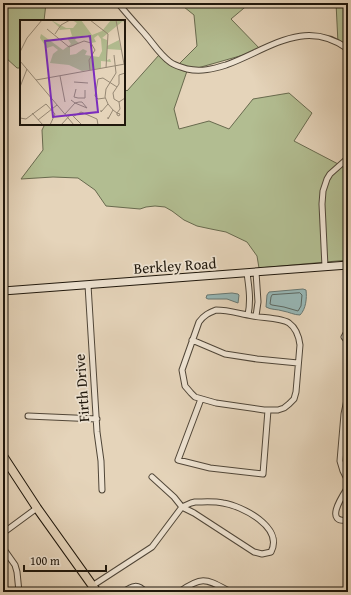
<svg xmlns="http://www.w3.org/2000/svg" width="351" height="595" viewBox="0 0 351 595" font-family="'Gentium Book Plus',serif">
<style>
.green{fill:#b2bd91;stroke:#686a4e}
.water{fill:#97b7b6;stroke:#677772}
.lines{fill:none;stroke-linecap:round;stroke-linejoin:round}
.shore{stroke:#5b6761;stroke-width:1}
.street-casing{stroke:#504638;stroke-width:7}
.secondary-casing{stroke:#1f170c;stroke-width:9}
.primary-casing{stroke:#1f170c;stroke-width:10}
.street{stroke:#eee3d2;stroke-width:5}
.secondary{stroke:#eee3d2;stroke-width:7}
.primary{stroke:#e5d4ba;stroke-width:8}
.labels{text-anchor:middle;stroke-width:3.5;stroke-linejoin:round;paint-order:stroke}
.street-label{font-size:15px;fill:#1f170c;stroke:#eee3d2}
.inset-road{fill:none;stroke:#968874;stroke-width:1}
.view{fill:#7b2cbf;fill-opacity:0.15;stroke:#7b2cbf;stroke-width:2}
.inset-edge{fill:none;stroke:#1f170c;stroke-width:2}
</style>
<rect width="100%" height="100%" fill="#e5d4ba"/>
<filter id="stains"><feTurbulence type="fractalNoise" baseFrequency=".005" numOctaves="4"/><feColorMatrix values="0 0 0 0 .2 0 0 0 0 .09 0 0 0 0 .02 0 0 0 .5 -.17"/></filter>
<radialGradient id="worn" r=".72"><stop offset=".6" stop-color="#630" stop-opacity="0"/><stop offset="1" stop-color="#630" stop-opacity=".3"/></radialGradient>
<path class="green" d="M3,3H46L44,21H21V68H17L5,57V37L3,33Z
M179,3H250L231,19L261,50L187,71L174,109L179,129L209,121L229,129L253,99L289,93L312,113L294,141L340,165L348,166V260L259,268L257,256L247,242L226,232L211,229L197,226L184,220L172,211L165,207L155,206L146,207L140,209L106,206L95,190L78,178L53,177L21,179L43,150L42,130L45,124H124V88L127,91L159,55L178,65L197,46L194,15Z
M336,3H348V50L338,43Z"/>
<path class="water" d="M303,289L306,290C307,298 306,309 300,315C294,315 289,312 283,311C277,309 271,310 266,307L267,295L269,292Z
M232,293L238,294L239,295L238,303L227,299H208L206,298L207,295Z"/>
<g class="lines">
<path class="shore" d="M300,293L302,295L301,306L298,311L284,307L272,305L270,304L271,297L272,295Z"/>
<g class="street-casing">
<path id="street" d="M118,3C126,13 135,23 144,33C153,43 159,54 170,62C175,66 182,67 187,69C201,72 213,69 226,65C268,50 304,17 348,49
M325,267L322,204L323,191L327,179L330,174L348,158
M256,272L258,302L256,316
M247,273C249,288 251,300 248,315
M88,285L97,432L101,461L102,490
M216,310C229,310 240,314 253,316C262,318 282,318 289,323C296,328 299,337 300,345L296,392L294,399L289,404L284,408L278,410H264L216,403L195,397L191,393L185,386L182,370L199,322C204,315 209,313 216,310Z
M348,330L344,337L348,342
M192,340L225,354L257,359L298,363
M348,395L344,414L340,461L343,471L348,481
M201,399L178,460L210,468L263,474L268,410
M28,416L97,419
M348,487C343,495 323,524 348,520
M195,502C204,502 214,501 223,503C242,506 284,527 271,552L262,554L254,552L194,513L182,507L191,503Z
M3,533L37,508
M3,548L15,565L17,572L19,592
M92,586L152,547L182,507L174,497L152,477
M123,592C132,586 138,583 145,592
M179,592C203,575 206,579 231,592"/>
</g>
<g class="secondary-casing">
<path id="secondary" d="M3,291L348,265"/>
</g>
<g class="primary-casing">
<path id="primary" d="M3,456L37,508L97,592"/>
</g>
<use href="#street" class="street"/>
<use href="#secondary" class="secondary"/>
<use href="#primary" class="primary"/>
</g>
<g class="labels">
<g class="street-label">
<text transform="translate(175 266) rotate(-4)" y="5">Berkley Road</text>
<text transform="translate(82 388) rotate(-94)" y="5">Firth Drive</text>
</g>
</g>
<g transform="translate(20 20)">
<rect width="105" height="105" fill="#e5d4ba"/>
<path d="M31,0L46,8H53L57,3L52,0H61L72,15L82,11L91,0H105V4L103,1L82,18L87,20V26L99,20L101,30L87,29V40L90,39L91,42L81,41V48L62,51L49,45L30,43L33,34L38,30L33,26L27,28L20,18L21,14L43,30L51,24L47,18L52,16L50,9L39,10L40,8ZM68,15L71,23L76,22L74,18L78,15L81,19L82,31L79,37L65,35L67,31L63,29L56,34L50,35V27L59,23L55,20L57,17Z" fill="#b2bd91" fill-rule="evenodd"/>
<path class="inset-road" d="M70,0L88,14L86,48M96,0L104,44M27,9L49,27L64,21L71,23L75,30L69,40L70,50M35,14L41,5L50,0M0,32L7,18L22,0M94,35L96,53L86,69L85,77L88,84L93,90L97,93L100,94L99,96L97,95V93L100,89L99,82M0,41L54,105M105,53L99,55V64L93,73L94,79L99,82L105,78M40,56L45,82M16,60L105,44M54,62L68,63M0,67L7,49M56,69L54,77L58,78H65V70M85,78L78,79L75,76L78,59L83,58L97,67M62,82L67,88L55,83L59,82ZM81,90V92L88,84M12,93L23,105M45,94L55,83L51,80M54,96L61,92L77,99L78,105M88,97V99L93,90M0,98L6,99L26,84L35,94L30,105M18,100L37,85M41,105L51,94L62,105"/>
<path class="view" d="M70,16L78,92L33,97L25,21Z"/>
<rect width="105" height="105" class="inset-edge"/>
</g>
<rect width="351" height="595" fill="none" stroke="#e5d4ba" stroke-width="16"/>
<rect x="4" y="4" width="343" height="587" fill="none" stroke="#1f170c" stroke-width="2"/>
<rect x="8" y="8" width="335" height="579" fill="none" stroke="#1f170c"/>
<path d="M24 565v6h82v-6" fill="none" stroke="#1f170c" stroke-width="2"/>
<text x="30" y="565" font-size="12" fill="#1f170c" stroke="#eee3d2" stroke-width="3" paint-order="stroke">100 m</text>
<rect width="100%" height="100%" filter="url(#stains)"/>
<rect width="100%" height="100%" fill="url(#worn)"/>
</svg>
